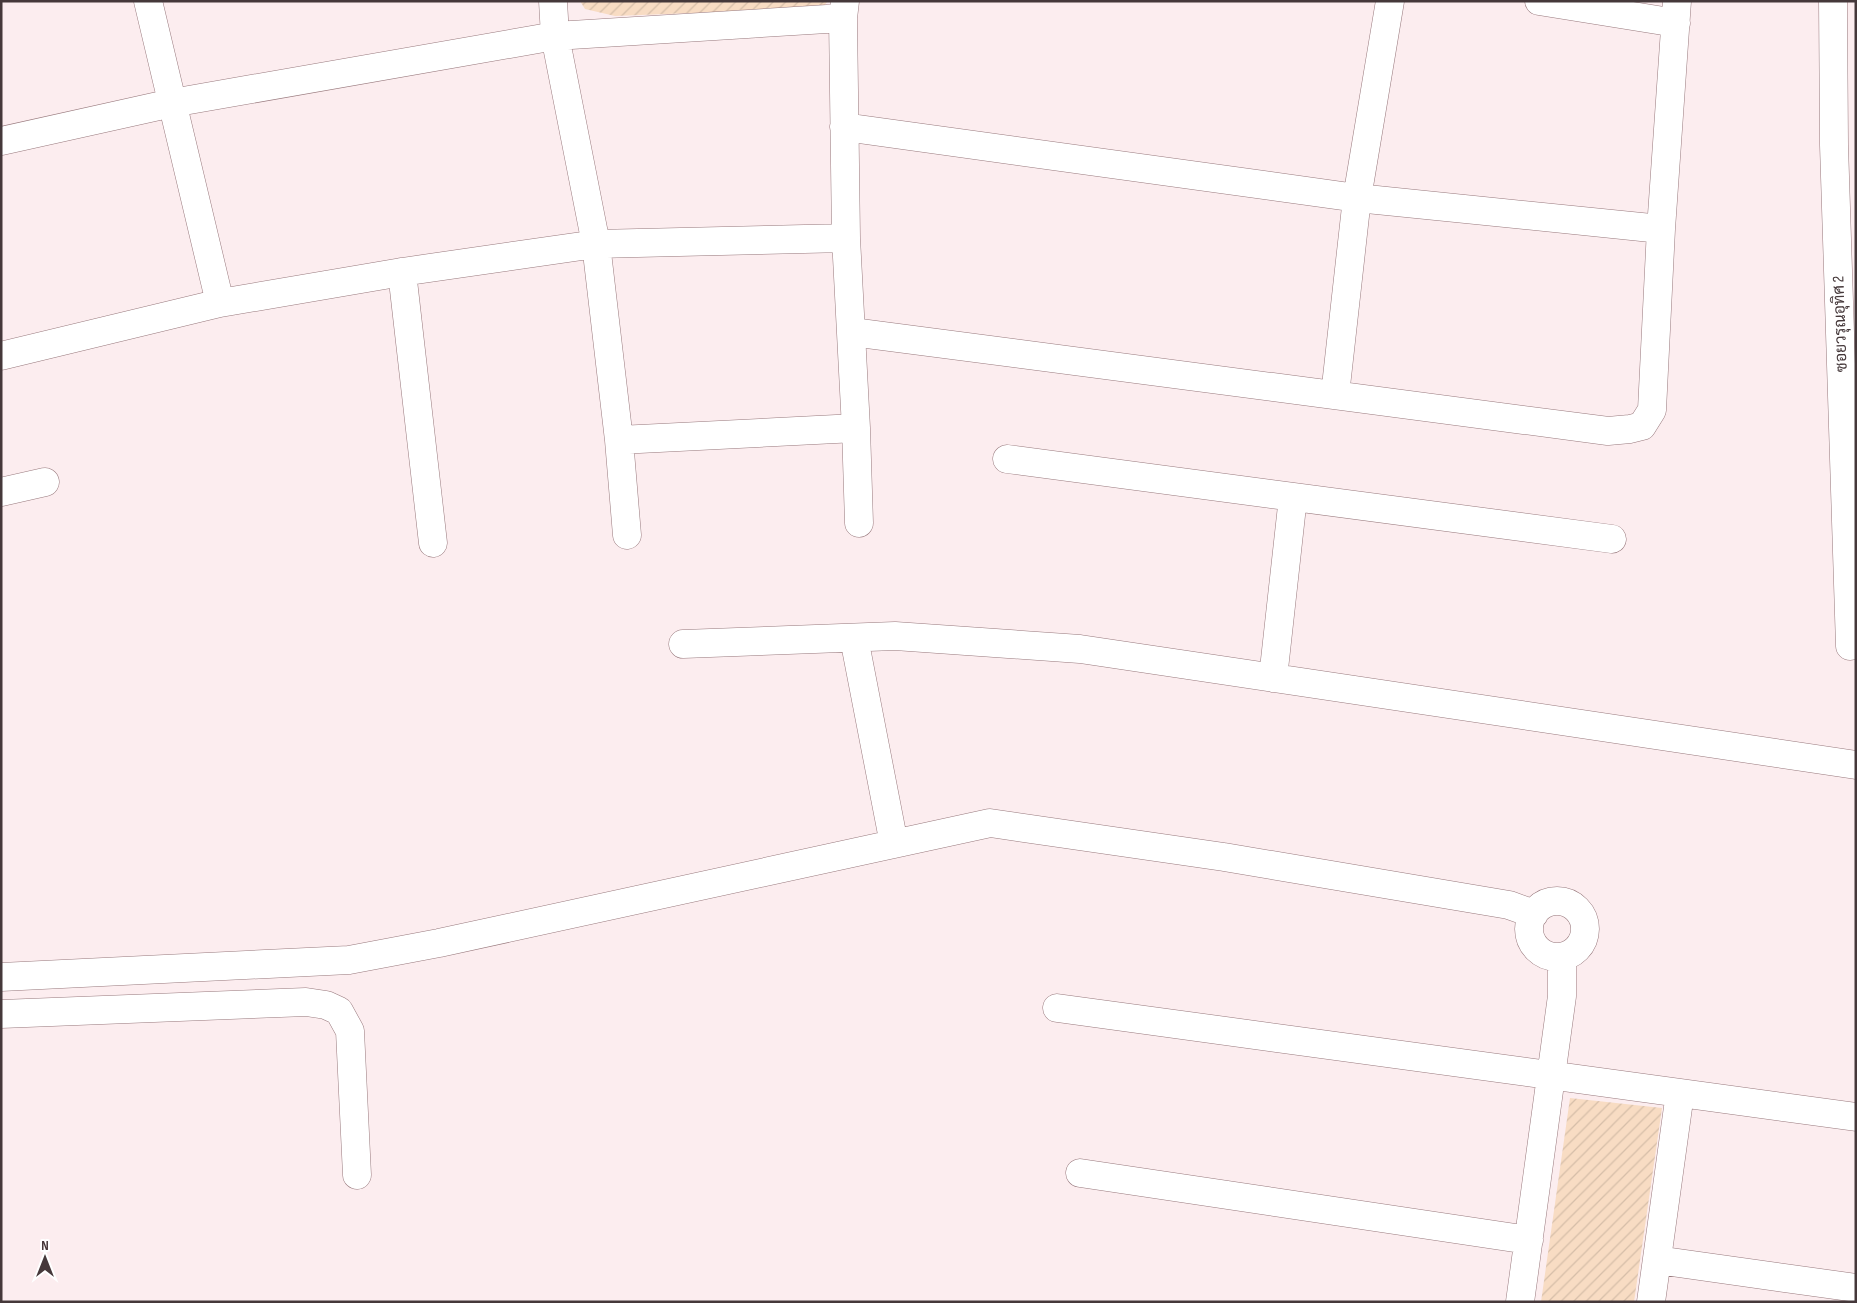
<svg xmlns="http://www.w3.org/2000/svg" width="1857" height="1303" viewBox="0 0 1857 1303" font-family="'Sofia Sans Condensed',Sarabun,sans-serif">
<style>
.garden{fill:url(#garden-furrows)}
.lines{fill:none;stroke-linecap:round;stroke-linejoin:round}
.minor-casing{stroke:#98797d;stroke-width:29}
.minor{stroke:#fff;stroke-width:28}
.labels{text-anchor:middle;stroke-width:4.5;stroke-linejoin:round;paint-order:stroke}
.street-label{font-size:16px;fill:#45383a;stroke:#fff}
</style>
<defs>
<pattern id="garden-furrows" width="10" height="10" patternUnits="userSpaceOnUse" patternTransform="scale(1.25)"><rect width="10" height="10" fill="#f8dcc3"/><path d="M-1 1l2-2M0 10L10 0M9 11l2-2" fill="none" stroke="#d6bea8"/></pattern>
</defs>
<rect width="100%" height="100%" fill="#fcedef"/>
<path class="garden" d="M580,1H828L822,8L615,16L585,9Z
M1570,1098L1662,1108L1634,1302H1541Z"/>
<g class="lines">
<g class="minor-casing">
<path id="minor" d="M148,1L220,303
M553,1L555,36L596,244L619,440L627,535
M845,1L843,18L846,238L856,428L859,523
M1539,1L1676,23
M1833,1L1834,145L1850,646
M844,127L1357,198L1661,229
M1,141L172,103L555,36L843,18
M402,272L433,543
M852,332L1608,431L1630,429L1642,426L1652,410L1661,229L1677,1
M1,356L220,303L402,272L596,244L846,238
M1335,395L1357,198L1390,1
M619,440L856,428
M1007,459L1612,539
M1,492L45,482
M854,638L894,844
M683,644L895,636L1080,649L1856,765
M1273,678L1293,497
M1529 929a28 28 0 1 1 56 0a28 28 0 1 1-56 0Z
M1,977L349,960L439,943L990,823L1224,857L1509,905L1534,914
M1057,1008L1856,1117
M1,1014L306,1002L326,1005L339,1011L350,1031L357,1175
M1080,1173L1529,1240
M1657,1260L1856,1288
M1520,1302L1562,996V957
M1651,1302L1680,1093"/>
</g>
<use href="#minor" class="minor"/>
</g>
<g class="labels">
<g class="street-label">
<text transform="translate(1839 324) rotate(-92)" y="6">ซอยวรุณอุทิศ 2</text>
</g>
</g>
<rect width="1857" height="1303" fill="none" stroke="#45383a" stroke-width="5"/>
<g transform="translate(45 1258)" stroke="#ffffff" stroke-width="4" paint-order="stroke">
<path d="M0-4L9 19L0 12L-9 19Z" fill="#45383a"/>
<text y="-8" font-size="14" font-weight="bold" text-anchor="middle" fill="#45383a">N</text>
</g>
</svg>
